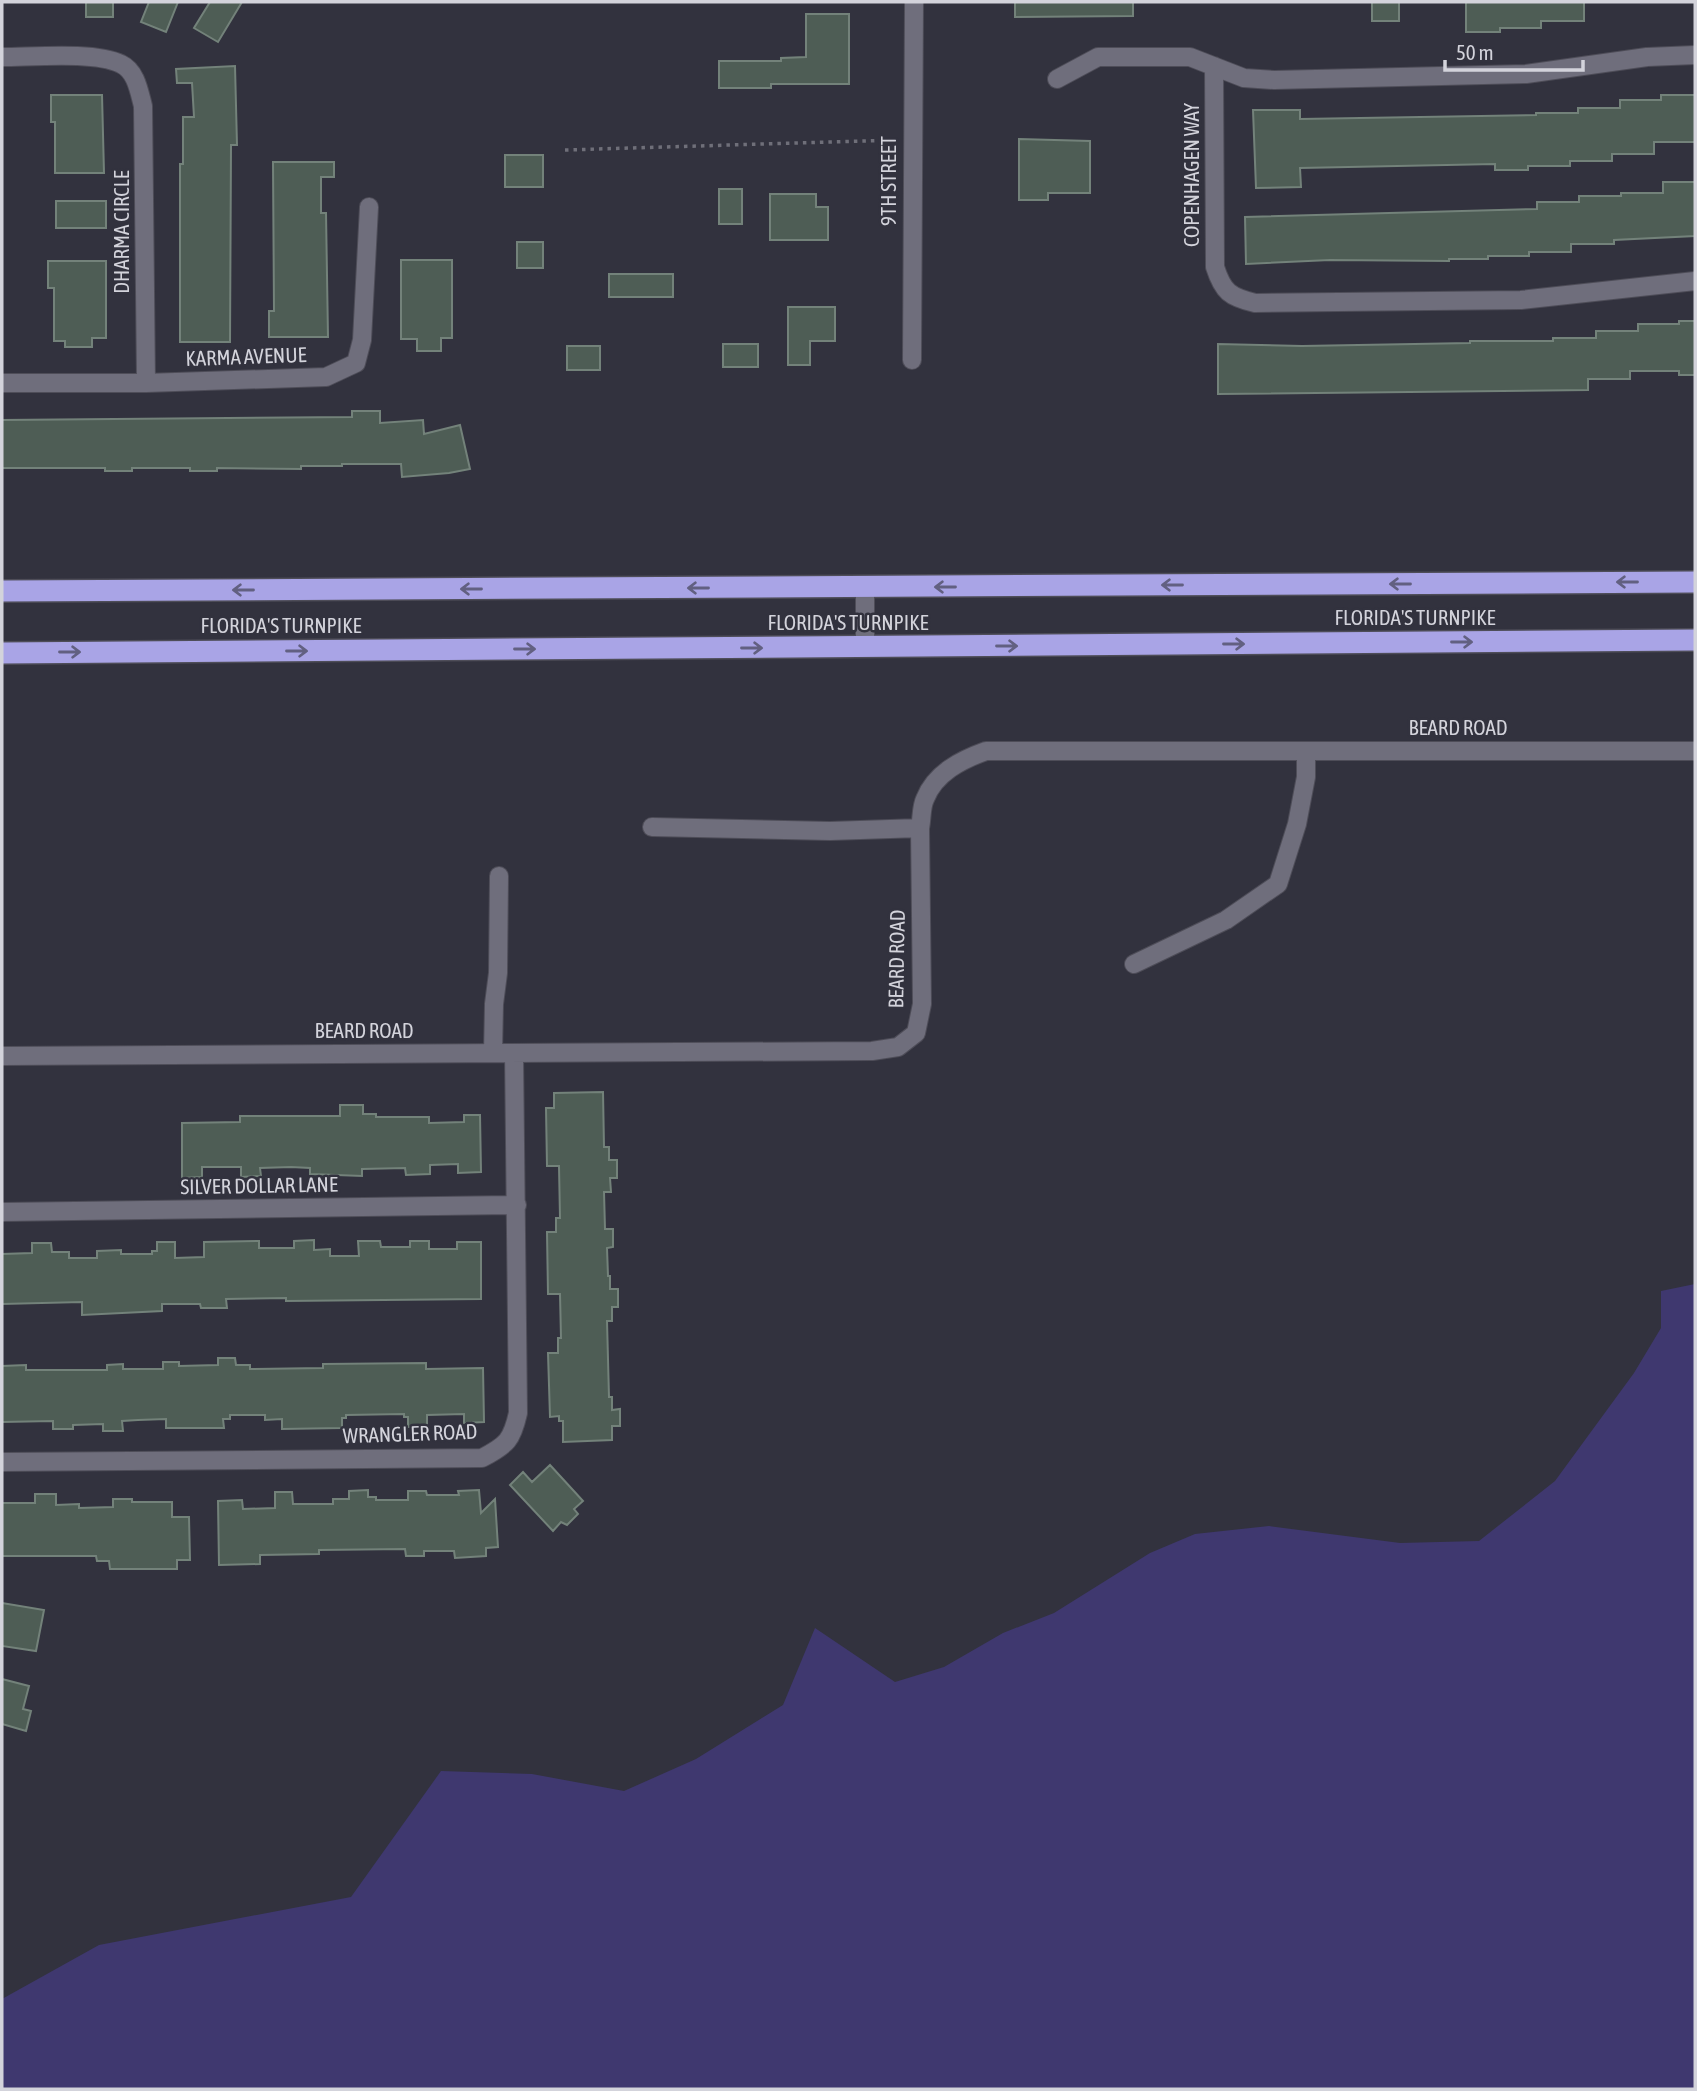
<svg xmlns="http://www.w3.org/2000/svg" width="1697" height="2091" viewBox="0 0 1697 2091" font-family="'Asap Condensed',sans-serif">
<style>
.green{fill:#3f386f}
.building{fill:#4e5d55;stroke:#73827a;stroke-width:2}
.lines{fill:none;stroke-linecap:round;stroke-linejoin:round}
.minor-casing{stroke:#4e4d58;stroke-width:20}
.highway-casing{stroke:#4e4d58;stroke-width:24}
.path{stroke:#6f6f79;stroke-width:3.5;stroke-dasharray:3.5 5;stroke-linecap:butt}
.minor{stroke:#6f6e7c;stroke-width:18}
.highway{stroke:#a9a4e6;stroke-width:21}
.oneway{stroke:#626081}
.labels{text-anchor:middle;stroke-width:5;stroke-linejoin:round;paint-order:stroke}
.street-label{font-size:21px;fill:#d3d3db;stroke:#32323e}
</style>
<rect width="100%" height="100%" fill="#32323e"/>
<path class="green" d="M1695,1284V2089H2V1999L99,1945L351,1897L441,1771L532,1774L624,1791L696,1759L783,1705L815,1628L895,1682L944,1667L1003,1633L1054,1613L1150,1553L1195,1534L1269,1526L1400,1543L1479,1541L1555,1481L1634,1373L1661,1328V1291Z"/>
<path class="building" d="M86,2H113V17H86Z
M149,2H178L166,32L141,22Z
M210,2H242L218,42L194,28Z
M1015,2H1133V16L1015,17Z
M1372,2H1399V21H1372Z
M1466,2H1584V21H1541V28H1500V32H1466Z
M806,14H849V84H771V88H719V61H781V58L806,57Z
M235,66L237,145H231L230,342H180V164H183V117H194L192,83H177L176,69Z
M51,95H102L104,173H55V122H51Z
M1661,95H1695V142H1654V154H1612V161H1570V166H1528V170H1495V164L1300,168L1301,187L1256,188L1253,110H1300V119L1536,115V113H1578V108H1620V100H1661Z
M1019,139L1090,141V193H1048V200H1019Z
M505,155H543V187H505Z
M273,162H334V177H321V213H326L328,337H269V311H274Z
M1663,182H1695V236L1614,240V244H1571V252H1529V256H1488V259H1449V261L1330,260L1246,264L1245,217L1537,209V202H1579V196H1621V193H1663Z
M719,189H742V224H719Z
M770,194H816V207H828V240H770Z
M56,201H106V228H56Z
M517,242H543V268H517Z
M401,260H452V338H441V351H417V339H401Z
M48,261H106V338H92V347H65V341H54V288H48Z
M609,274H673V297H609Z
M788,307H835V341H810V365H788Z
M1679,321H1695V375H1679V371H1630V379H1588V390L1218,394V344L1302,346L1470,343V341H1553V338H1596V331H1638V324H1679Z
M723,344H758V367H723Z
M567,346H600V370H567Z
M352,411H380V423L423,420L424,434L460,425L470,469L449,473L402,477L401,464H342V466H301V469L217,468V471H190V468H132V471H105V468H2V420L352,417Z
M603,1092L604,1147H609V1160H617V1178H610L611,1192H604L605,1229H613V1247L607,1248L608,1276H610V1289H618V1307H612V1321H607L609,1397H612V1410L620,1409V1426H612V1440L563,1442V1421H559V1416L550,1417L548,1353H558V1338H561L560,1294H548L547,1232H556V1218H560L559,1166H547L546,1108H554V1093Z
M340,1105H363V1114H376V1117H429V1123L464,1122V1115H480L481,1172L458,1173V1164L430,1165V1174L406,1175L405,1168L362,1169V1176L310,1174V1168L291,1167L260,1168L261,1176L241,1177V1167H202V1177L182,1178V1123L240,1122V1116H340Z
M314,1240V1250L330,1249V1256H359L358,1241H380L381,1247H410V1241H429V1249H457V1242H481V1299L286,1301V1298L226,1299L227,1308H201L200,1304H162V1311L82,1315V1302L2,1304V1254L32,1253V1243H51L52,1252H69V1258H97V1251L121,1250V1254H152V1251H157V1242H175V1258L204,1257V1242L259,1241V1248H294V1241Z
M218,1358H235L236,1365H250V1369L323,1368V1364L426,1363V1369L483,1368L484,1422L464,1423V1414L427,1415V1427H408V1417H404V1414L346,1415V1418H342V1428L282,1429V1419L265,1420V1415H230V1419H223L224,1428H166V1419L138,1420L122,1421L123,1431H103V1424L73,1425V1429H53V1421L2,1422V1366L26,1365V1370H107V1365L123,1364V1369H163V1362H179V1366L218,1365Z
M550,1465L583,1501L574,1509L578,1514L567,1525L561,1522L553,1531L510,1485L523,1472L532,1482Z
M368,1490V1497H376V1500H408V1491H426L427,1495H459L458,1491L479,1490L481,1513L495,1499L498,1547L486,1548V1556L455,1558L454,1551H424V1556H406L405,1549L319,1550V1554L260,1555V1564L219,1565L218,1501L242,1500L243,1509L275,1508V1492H292L293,1504H333V1499H349V1491Z
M35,1494H56V1505L79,1504V1508L113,1507V1499H132V1502H172V1517H189L190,1560H177V1569H110L109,1561H97L96,1556H2V1503H35Z
M2,1603L44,1610L36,1651L2,1646Z
M2,1679L29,1686L23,1709L31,1711L26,1731L2,1724Z"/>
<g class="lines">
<g class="minor-casing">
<path id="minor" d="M2,57C32,57 95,51 121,64C136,71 139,91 143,106L146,383
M1214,66L1215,267C1223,292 1230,297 1255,303L1521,300L1695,281
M1057,79L1098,57H1190L1244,78L1274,80L1526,74L1647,57L1695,55
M912,360L914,2
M2,383H146L326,377L356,363L362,340L369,207
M865,587V647
M652,827L830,831L920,828
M1134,964L1226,920L1278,884L1297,824L1306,777V751
M493,1053L494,1004L498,973L499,876
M2,1056L872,1051L898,1047L916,1033L922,1004L920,828C922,819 921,807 925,799C935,773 961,760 986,751H1695
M2,1212L517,1205
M2,1462L482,1458C507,1445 512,1440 518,1413L514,1053"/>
</g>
<g class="highway-casing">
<path id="highway" d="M2,591L1695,582
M2,653L1695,640"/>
</g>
<path class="path" d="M565,150L896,140"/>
<use href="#minor" class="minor"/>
<use href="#highway" class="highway"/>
</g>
<defs><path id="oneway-shaft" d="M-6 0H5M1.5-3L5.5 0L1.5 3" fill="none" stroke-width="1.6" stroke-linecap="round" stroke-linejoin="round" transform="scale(1.75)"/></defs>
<g class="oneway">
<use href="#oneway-shaft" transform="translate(1627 582) rotate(180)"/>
<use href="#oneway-shaft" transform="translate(1400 584) rotate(180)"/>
<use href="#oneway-shaft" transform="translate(1172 585) rotate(180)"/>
<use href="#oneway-shaft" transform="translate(945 587) rotate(180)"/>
<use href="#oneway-shaft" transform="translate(698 588) rotate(180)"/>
<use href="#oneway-shaft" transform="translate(471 589) rotate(180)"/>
<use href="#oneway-shaft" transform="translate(243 590) rotate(180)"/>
<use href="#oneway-shaft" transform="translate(1462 642)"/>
<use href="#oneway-shaft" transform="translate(1234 644)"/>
<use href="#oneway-shaft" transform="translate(1007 646)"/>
<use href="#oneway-shaft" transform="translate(752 648)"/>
<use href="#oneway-shaft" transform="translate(525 649)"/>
<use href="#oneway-shaft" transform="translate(297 651)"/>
<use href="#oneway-shaft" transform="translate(70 652)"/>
</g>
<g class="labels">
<g class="street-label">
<text transform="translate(1192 175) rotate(-90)" y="7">COPENHAGEN WAY</text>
<text transform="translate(889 181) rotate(-90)" y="7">9TH STREET</text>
<text transform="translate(122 232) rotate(-90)" y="7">DHARMA CIRCLE</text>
<text transform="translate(246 357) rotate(-2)" y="7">KARMA AVENUE</text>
<text x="1415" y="625">FLORIDA'S TURNPIKE</text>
<text x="848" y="630">FLORIDA'S TURNPIKE</text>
<text x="281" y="633">FLORIDA'S TURNPIKE</text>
<text x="1458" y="735">BEARD ROAD</text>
<text transform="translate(897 959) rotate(-89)" y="7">BEARD ROAD</text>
<text x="364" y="1038">BEARD ROAD</text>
<text transform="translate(259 1186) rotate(-1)" y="7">SILVER DOLLAR LANE</text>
<text transform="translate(410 1434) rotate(-2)" y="7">WRANGLER ROAD</text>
</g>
</g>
<rect width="1697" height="2091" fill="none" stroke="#d3d3db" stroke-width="7"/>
<path d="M1445 60v10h138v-10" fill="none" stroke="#d3d3db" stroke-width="3.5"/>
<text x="1456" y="60" font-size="21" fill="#d3d3db" stroke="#32323e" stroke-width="5" paint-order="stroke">50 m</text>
</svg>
